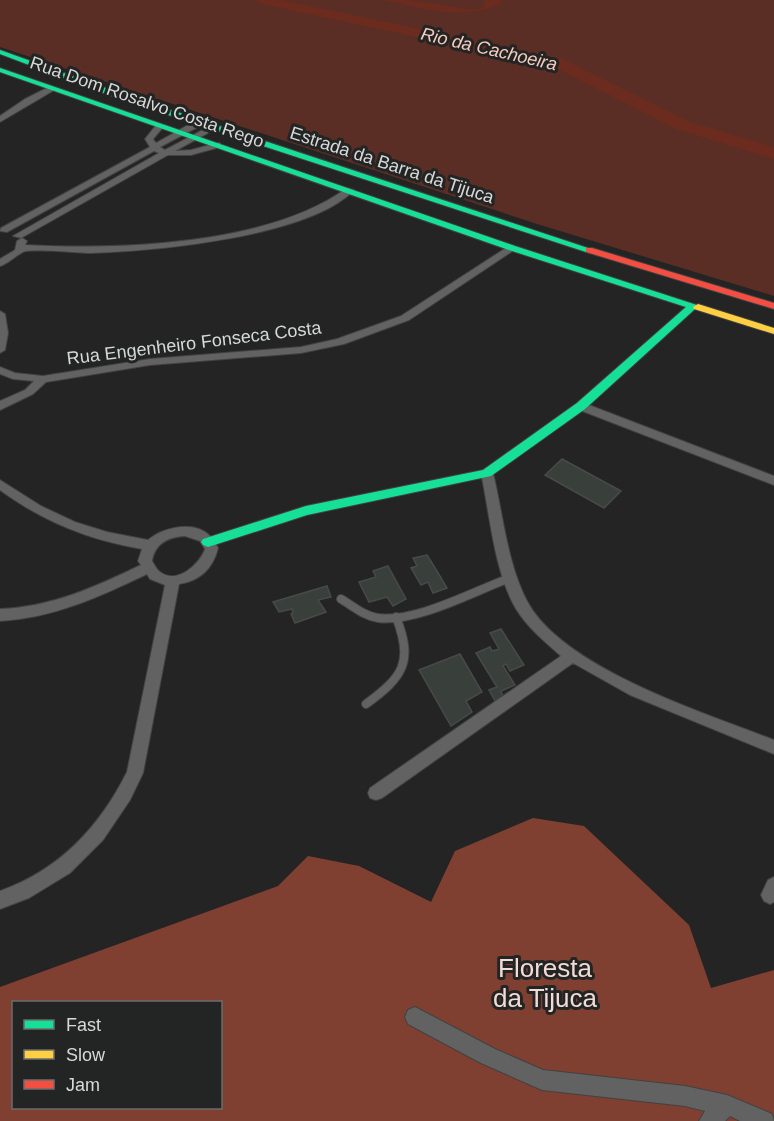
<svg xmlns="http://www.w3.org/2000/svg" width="774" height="1121" viewBox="0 0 774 1121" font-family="Arial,sans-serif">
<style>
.green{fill:#5a2e25}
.forest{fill:#7f4032;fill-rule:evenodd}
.water{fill:#6b2b1e}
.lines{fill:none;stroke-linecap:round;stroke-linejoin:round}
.river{fill:#6b2b1e;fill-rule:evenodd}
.building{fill:#39403c;stroke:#484949;stroke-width:1.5}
.lane-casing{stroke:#414241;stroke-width:10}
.street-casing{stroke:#414241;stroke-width:2}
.fast-casing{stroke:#414241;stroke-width:2}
.slow-casing{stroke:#414241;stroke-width:2}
.jam-casing{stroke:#414241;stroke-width:2}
.lane{stroke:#616261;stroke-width:8}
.street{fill:#616261;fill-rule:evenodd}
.fast{fill:#16e098;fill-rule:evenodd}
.slow{fill:#ffcf43;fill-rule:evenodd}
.jam{fill:#f24e42;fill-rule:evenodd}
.labels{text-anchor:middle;stroke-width:6;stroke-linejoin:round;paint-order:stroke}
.far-water-label{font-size:18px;font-style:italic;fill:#f6cabf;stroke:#232524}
.far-street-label{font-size:18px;fill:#d7d9d8;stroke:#232524}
.near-park-label{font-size:26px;fill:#f2dbd6;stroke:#232524}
</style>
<rect width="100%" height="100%" fill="#242424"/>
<path class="green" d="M0,0H774V296L537,224L0,47Z"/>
<path class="forest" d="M533,818L584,826L689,925L711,988L774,970V1121H0V987L278,886L308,856L359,866L431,902L455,851ZM14,1002H220V1108H14Z"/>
<path class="water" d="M382,0H409L474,10L484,7V0H500L503,3C464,22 421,8 382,0Z"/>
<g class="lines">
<path class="river" d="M254,0H282L563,59L688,121L774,147V159L676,129L552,66L261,4Z"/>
</g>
<path class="building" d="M562,459L621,491L604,508L545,475Z
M427,555L437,571L447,588L433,593L428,582L421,585L411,568L417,566L413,558Z
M388,566L406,599L393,606L387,597L369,602L359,582L376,577L373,571Z
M327,586L331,597L318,600L326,612L295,623L291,614L293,613L292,609L279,612L273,602Z
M501,629L524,665L510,671L506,664L503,666L515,685L501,691L503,696L495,701L489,690L497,687L476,653L490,647L492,651L499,649L490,633Z
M460,654L482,692L466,701L472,712L451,726L419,670Z"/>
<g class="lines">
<g class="lane-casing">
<path id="lane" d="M341,599C353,606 364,616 378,618C416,623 474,591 510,578
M366,704C403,677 414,662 396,617"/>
</g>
<g class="street-casing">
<path id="street" d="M49,87L56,89L0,122V116L25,99Z
M203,121H206V125L194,129L160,147L165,150L214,124L218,126L217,128L175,151L191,150L217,143H220V147L191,155H168L21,238L13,236L159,153L154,151L7,232L0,231L1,228L150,147L145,139L157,124L164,126L153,139L156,143L188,125Z
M347,188L354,190C309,237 155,251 91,253C79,253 30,248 23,252C15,256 9,263 0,266V259L15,250L17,241L22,238L27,241L25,245C119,250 269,245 347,188Z
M509,246L517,248L409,320L344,344L301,353L150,365L46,382L33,394L0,410V401L25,390L34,381L13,379L0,374V367L15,373L43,376L150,359L301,347L337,339L401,316Z
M0,311L5,314L8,333L5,350L0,353Z
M581,402L774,476V485L577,409L575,406Z
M487,469L493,473C503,514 507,563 527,601C562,668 705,713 774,740V754L630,695L573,663L382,798L376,800L370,798L368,793L370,788L561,656C544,641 528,628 516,609C494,571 490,515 481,473Z
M0,480L41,506L75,522L107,532L148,540C163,527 195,520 210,536C213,539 216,545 218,548C213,568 200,581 179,584L143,773L130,800L103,840L70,873L29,898L0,909V891C59,870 99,828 127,772L165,585L150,579L147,574C99,597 53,618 0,621V609C52,607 95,587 141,565L138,561L142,549C89,540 44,522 0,490ZM185,536L200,541L205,549C200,564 177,585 160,572C157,570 154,564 152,561C155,543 168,537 185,536Z
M774,877V902L770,904L764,901L761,895L768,880Z
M415,1007L495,1049L543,1070L685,1086L727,1095L772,1114L774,1121H740L730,1116L725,1121H699L705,1111L685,1106L542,1090L481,1063L408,1024L405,1017L408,1010Z"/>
</g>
<g class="fast-casing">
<path id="fast" d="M0,50L120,93L594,250L586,252L114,97L0,54Z
M0,68L515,246L703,307L695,309L585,409L491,476L307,515L208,547L203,545L201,542L203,539L306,506L483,470L577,403L686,307L509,250L0,72Z"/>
</g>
<g class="slow-casing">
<path id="slow" d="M698,304L774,328V334L694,309L693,307Z"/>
</g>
<g class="jam-casing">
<path id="jam" d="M586,248H592L774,303V309L586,252Z"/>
</g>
<use href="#lane" class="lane"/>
<use href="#street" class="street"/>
<use href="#fast" class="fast"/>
<use href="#slow" class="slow"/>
<use href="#jam" class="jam"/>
</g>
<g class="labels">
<g class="far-water-label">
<text transform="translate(489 49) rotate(13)" y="6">Rio da Cachoeira</text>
</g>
<g class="far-street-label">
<text transform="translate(147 102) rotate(19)" y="6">Rua Dom Rosalvo Costa Rego</text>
<text transform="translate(392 165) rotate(18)" y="6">Estrada da Barra da Tijuca</text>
<text transform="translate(194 343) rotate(-7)" y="6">Rua Engenheiro Fonseca Costa</text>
</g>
<g class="near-park-label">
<text x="545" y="977">Floresta<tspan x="545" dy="30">da Tijuca</tspan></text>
</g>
</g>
<rect x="12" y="1001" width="210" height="108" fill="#232524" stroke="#6b6d6c" stroke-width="1.5"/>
<rect x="24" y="1020" width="30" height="9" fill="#16e098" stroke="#6b6d6c" stroke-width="1.5"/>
<text x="66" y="1031" font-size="18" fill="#d7d9d8">Fast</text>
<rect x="24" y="1050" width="30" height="9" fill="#ffcf43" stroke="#6b6d6c" stroke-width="1.5"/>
<text x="66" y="1061" font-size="18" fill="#d7d9d8">Slow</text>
<rect x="24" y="1080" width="30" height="9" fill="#f24e42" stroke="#6b6d6c" stroke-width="1.5"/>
<text x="66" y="1091" font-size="18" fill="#d7d9d8">Jam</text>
</svg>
